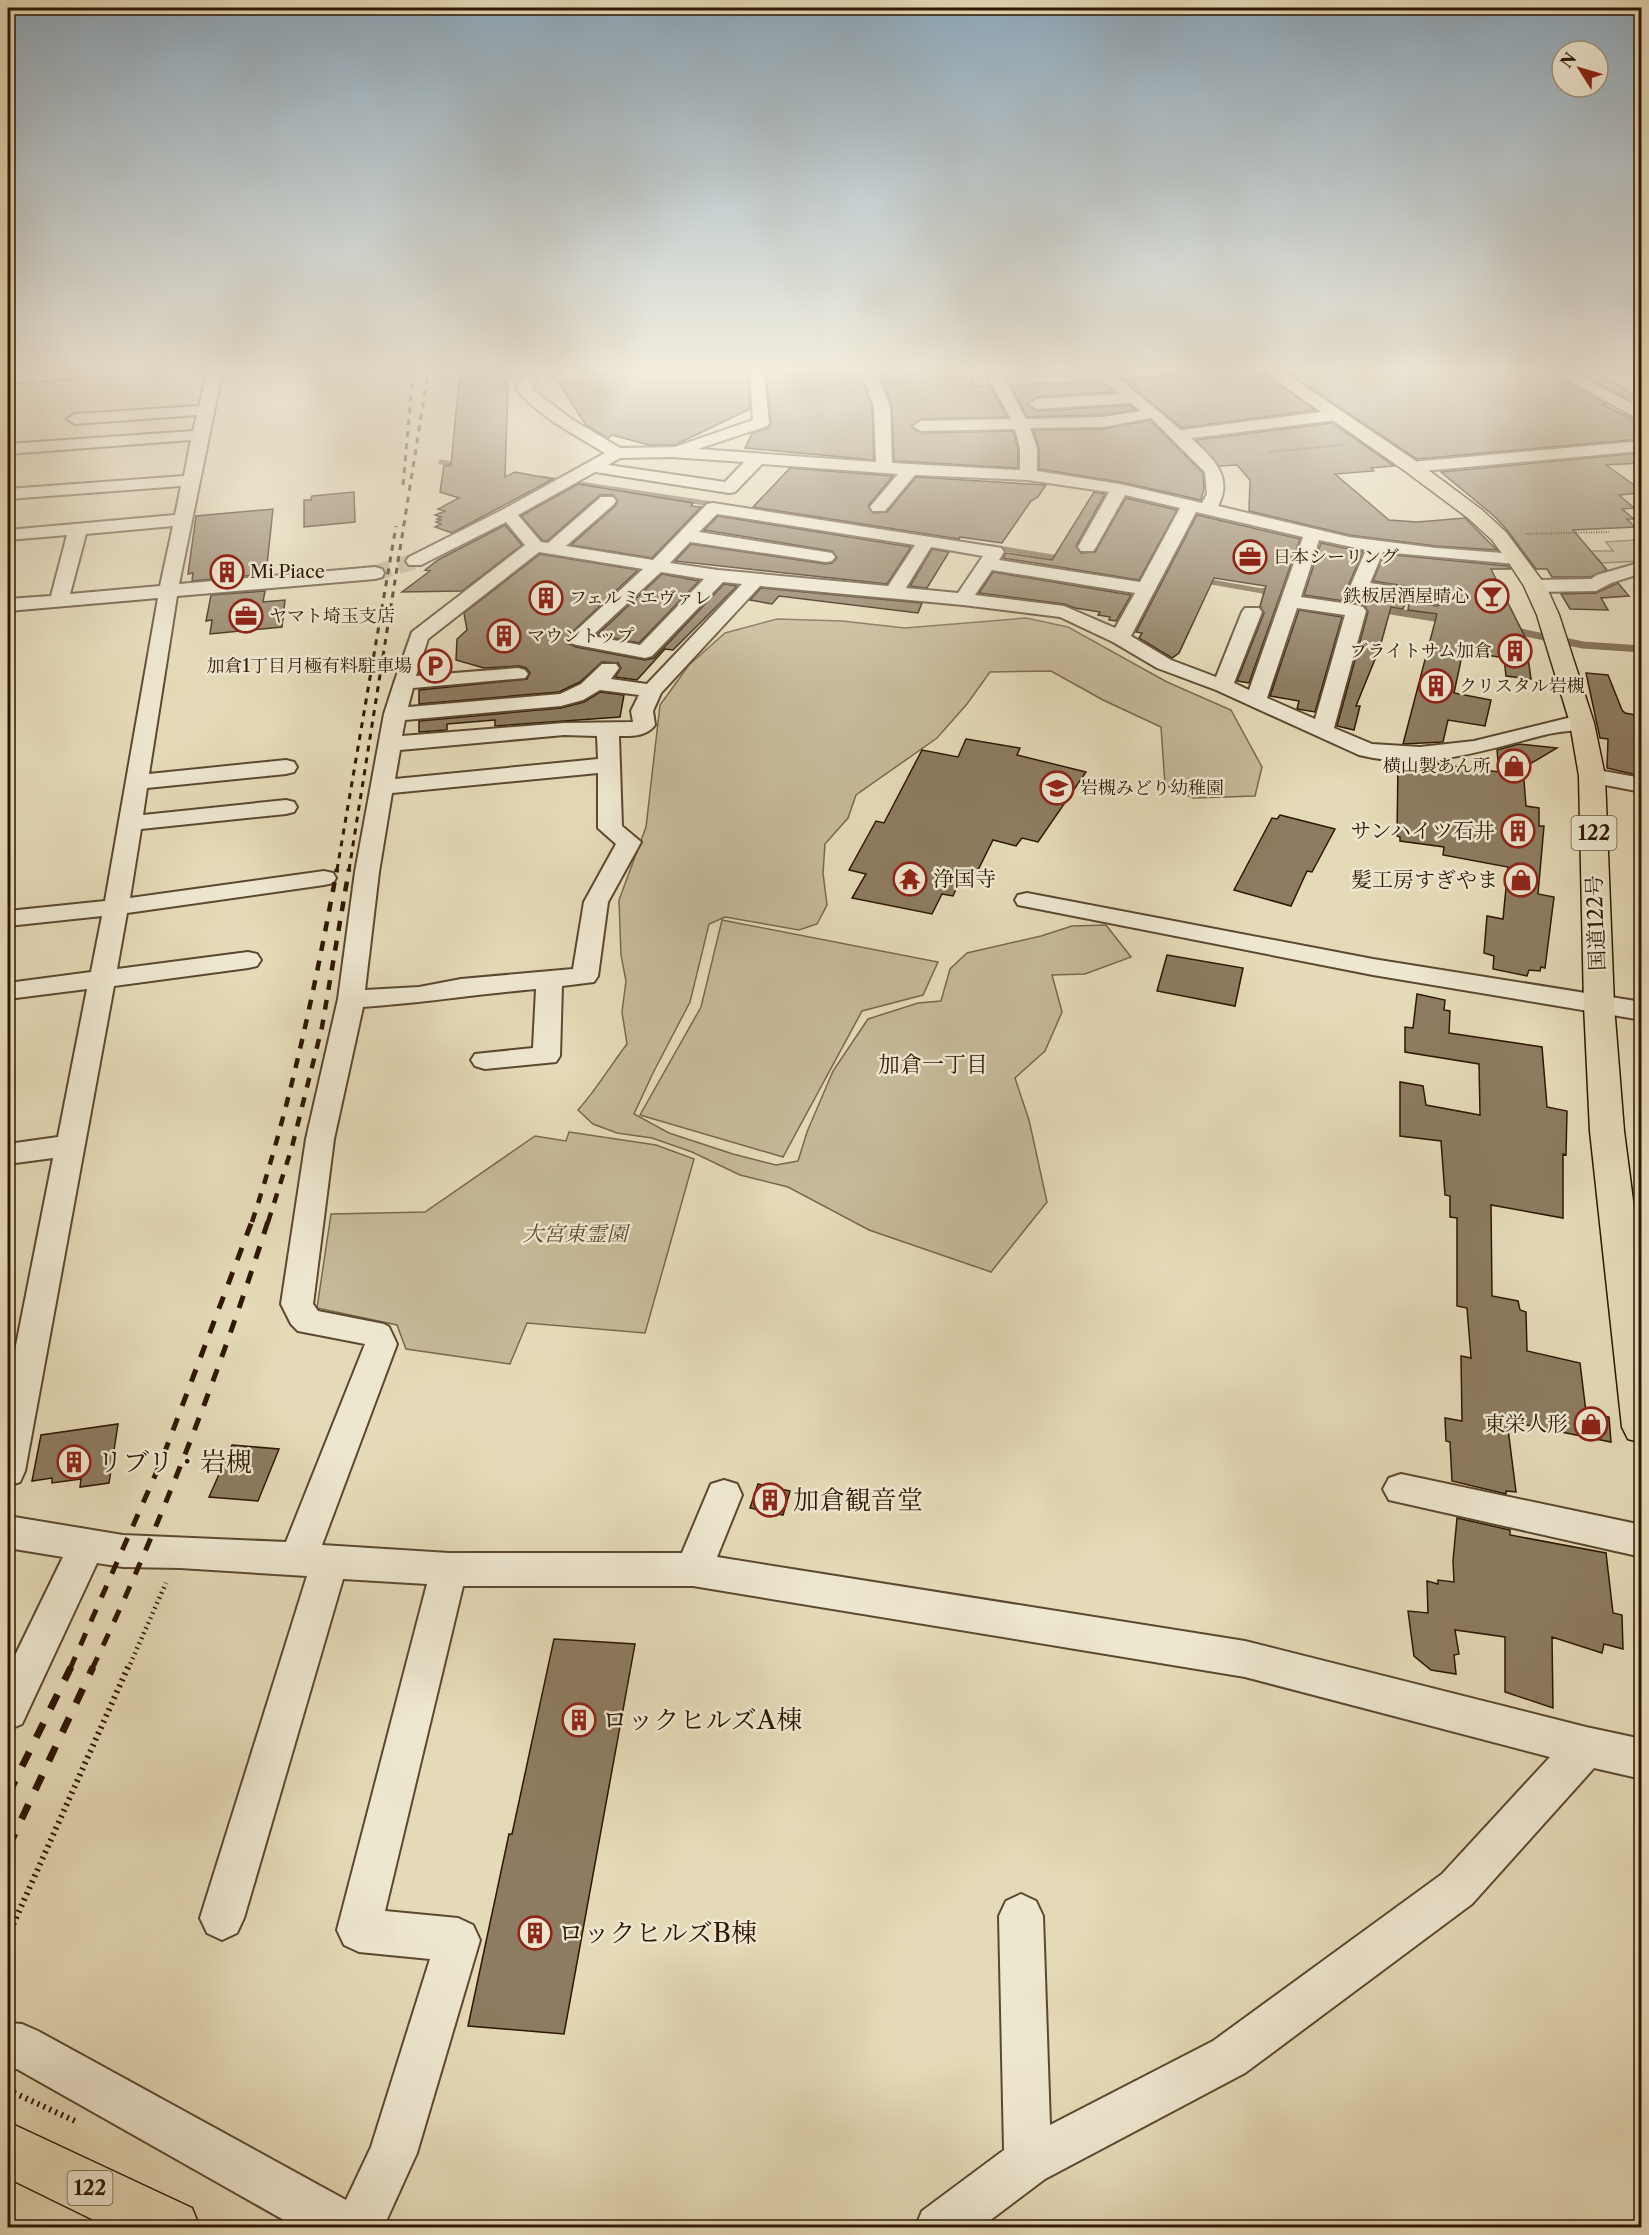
<svg xmlns="http://www.w3.org/2000/svg" width="1649" height="2235" viewBox="0 0 1649 2235" font-family="'Libre Caslon Text','Noto Serif JP',serif">
<style>
.green{fill:#c6b998;stroke:#7a684e;stroke-width:1.5}
.lines{fill:none;stroke-linecap:round;stroke-linejoin:round}
.stream-far1{stroke:#77644a;stroke-width:5}
.stream{stroke:#77644a;stroke-width:7}
.building{fill:#8d7c61;stroke:#2e1703;stroke-width:1.5}
.minor-tunnel{stroke:#c0b393;stroke-width:16;stroke-dasharray:16 8;stroke-linecap:butt}
.minor-casing{stroke:#5c4830;stroke-width:4}
.highway-casing{stroke:#2e1703;stroke-width:3}
.path-far2{stroke:#2e1703;stroke-width:2;stroke-dasharray:1 1.5;stroke-linecap:butt}
.path-far1{stroke:#2e1703;stroke-width:4.5;stroke-dasharray:1.5 4;stroke-linecap:butt}
.path{stroke:#2e1703;stroke-width:6;stroke-dasharray:2 4.5;stroke-linecap:butt}
.minor{fill:#eee7d0;fill-rule:evenodd}
.highway{fill:#e5dab7;fill-rule:evenodd}
.rail-far3{stroke:#2e1703;stroke-width:3;stroke-dasharray:6 6;stroke-linecap:butt}
.rail-far2{stroke:#2e1703;stroke-width:4.5;stroke-dasharray:10 10;stroke-linecap:butt}
.rail-far1{stroke:#2e1703;stroke-width:5;stroke-dasharray:13 13;stroke-linecap:butt}
.rail{stroke:#2e1703;stroke-width:7;stroke-dasharray:16 16;stroke-linecap:butt}
.labels{text-anchor:middle;stroke-width:5;stroke-linejoin:round;paint-order:stroke}
.far-poi-label{font-size:18px;fill:#2e1703;stroke:#eee7d0;text-anchor:start}
.shield{fill:#eee7d0;stroke:#685540;stroke-width:1.5}
.shield-label{font-size:20px;font-weight:bold;fill:#2e1703}
.poi-label{font-size:21px;fill:#2e1703;stroke:#eee7d0;text-anchor:end}
.street-label{font-size:21px;fill:#2e1703;stroke:#eee7d0}
.park-label{font-size:21px;font-style:italic;fill:#5c4830;stroke:#eee7d0}
.neighbourhood-label{font-size:22px;fill:#2e1703;stroke:#eee7d0}
.near-poi-label{font-size:26px;fill:#2e1703;stroke:#eee7d0;text-anchor:start}
</style>
<rect width="100%" height="100%" fill="#e5dab7"/>
<filter id="stains"><feTurbulence type="fractalNoise" baseFrequency=".00333" numOctaves="4"/><feColorMatrix values="0 0 0 0 .2 0 0 0 0 .09 0 0 0 0 .02 0 0 0 .5 -.17"/></filter>
<radialGradient id="worn" r=".72"><stop offset=".6" stop-color="#630" stop-opacity="0"/><stop offset="1" stop-color="#630" stop-opacity=".3"/></radialGradient>
<path class="green" d="M1635,540L1641,546V561L1602,563L1590,551H1613L1606,542Z
M1026,618L1068,627L1167,682L1231,710L1262,767L1255,796L1193,798L1165,785L1161,727L1103,700L1051,671L990,672L967,704L937,738L856,795L848,818L825,844L823,873L827,905L817,924L799,930L725,917L709,924L690,1002L653,1073L634,1114L669,1133L733,1154L776,1165L798,1161L807,1132L833,1071L868,1019L918,1003L941,1001L950,969L967,953L1041,936L1072,926L1106,925L1131,957L1085,974L1052,975L1062,1012L1045,1051L1015,1078L1029,1120L1047,1202L991,1272L869,1230L788,1187L740,1175L692,1152L652,1138L617,1133L593,1124L578,1110C597,1089 610,1066 627,1044L622,1012L626,981L621,955L619,900L646,827L660,705L689,665L725,633L777,619L842,621L905,628Z
M722,920L938,962L923,995L862,1011L783,1157L640,1115L701,1007Z
M569,1132L656,1145L694,1159L645,1333L527,1323L510,1364L406,1349L397,1325L317,1308L331,1214L425,1212L535,1136L566,1141Z"/>
<g class="lines">
<path class="stream-far1" d="M441,462L463,466
M541,478L718,505
M992,547L1065,559
M1200,580L1273,593"/>
<path class="stream" d="M1265,591L1275,593
M1348,604L1447,620
M1511,630L1583,645L1642,649"/>
</g>
<path class="building" d="M465,373H513L503,386H508L505,477L515,472L553,479L452,533L435,527L441,524L436,522L441,520L437,519L441,517L435,515L445,511L438,509L459,498L440,492L444,466L451,465L459,381Z
M580,373H748L750,409L675,445H649L612,435L608,438L586,425L558,382L581,380Z
M766,373H860L872,407L874,460L745,448L752,433L768,428L771,424Z
M880,373H971L975,386H990L1007,417L921,419L911,427L921,433L1013,431L1018,448V468L894,461L892,407Z
M1186,373H1263L1315,410L1182,428L1122,379Z
M1289,373H1553L1606,404L1603,405L1641,423V439L1417,459Z
M1579,373H1599L1638,397L1628,399Z
M1101,381L1114,392L1037,397L1027,405L1037,411L1130,405L1136,410L1103,415L1027,417L1010,385Z
M1150,420L1203,473L1204,489L1201,500L1120,482L1039,469V448L1033,430L1103,429Z
M1332,423L1394,466L1371,468L1374,471L1335,474L1389,520L1417,522L1465,518L1497,550L1436,546L1349,535L1249,511L1250,480L1237,465L1219,466L1196,440Z
M1641,453V463L1606,465L1641,490V493L1619,495L1634,508L1622,509L1634,519H1627L1635,527L1573,530L1607,570L1590,577H1552L1547,569H1536L1508,531L1494,516L1441,472Z
M790,468L893,476L868,506L873,513L887,512L916,477L1046,485L1038,497L1031,501L1002,543L960,537L959,539L753,507Z
M578,484L693,503L691,506L701,507L652,558L571,545L615,506L618,501L613,495H600L547,541L542,540L521,516Z
M354,492L355,522L304,527V500H311L312,496Z
M1094,492L1105,494L1076,546L1081,553L1095,552L1126,498L1177,510L1139,580L1003,558L1006,553L1052,560Z
M273,509L266,574L192,581L193,573L188,574L196,516Z
M1197,515L1300,539L1249,683L1237,681L1264,613L1260,606L1266,586L1214,578L1179,653L1172,658L1139,638L1142,633L1136,632Z
M718,516L911,547L887,584L675,561L691,544L826,564L832,563L837,558L832,551L704,530Z
M505,525L522,545L462,591L402,592L430,571L425,570L438,560Z
M1321,543L1363,552L1348,586L1352,593L1406,602L1403,609L1391,607L1380,647L1356,706H1360L1354,730L1337,726L1368,612L1365,606L1357,603L1304,595Z
M932,549L949,552L927,588L910,586Z
M540,554L638,570L565,639L568,644L576,647L645,660L654,658L724,584L737,586L673,650L665,649L637,680L615,677L621,668L618,663L602,662L580,682L559,692L419,704V690L527,679L530,673L526,668L519,666L484,668L456,660L457,639L467,630L464,613Z
M1384,554L1508,566L1510,569H1491L1525,637L1531,679L1506,676L1504,658L1463,651L1454,693L1491,700L1485,726L1448,720L1443,742L1403,744L1437,614L1408,610L1409,602L1437,606L1445,603L1447,597L1443,592L1373,581Z
M993,572L1131,595L1116,621L1109,620L1110,617L1098,615L1100,612L1075,608L1064,604L979,593Z
M662,574L699,581L639,643L597,635Z
M1618,583L1629,596L1601,598L1608,610L1570,609L1561,594L1596,593Z
M761,588L922,603L918,613L779,596L772,604L750,600Z
M265,591L263,602L285,600L282,627L210,634L212,620L206,621L211,595Z
M1299,610L1342,617L1315,712L1297,709L1299,701L1270,696Z
M1586,673L1608,675L1622,710L1625,713L1641,716V776L1607,768L1608,739L1600,738Z
M600,692L624,695L620,717L495,726V720L447,724V730L419,732V721L561,708L584,702Z
M966,739L1020,748L1017,755L1086,772L1038,842L1022,838L1016,846L993,840L974,878L962,876L953,896L942,894L932,914L852,898L866,874L849,870L876,821L884,823L922,750L958,757Z
M1519,744L1557,748L1523,768L1526,806L1539,808V826H1544L1538,894L1554,897L1545,968L1541,967L1540,971L1529,970L1527,976L1493,969L1494,956L1484,953L1487,916L1503,919L1508,867L1443,855L1444,847L1400,841V837L1397,836L1398,763L1439,761L1438,764L1499,772L1497,750Z
M1280,815L1335,829L1312,872L1307,871L1291,906L1234,890L1272,818L1277,819Z
M1167,955L1243,968L1235,1006L1157,991Z
M1417,994L1445,1000L1444,1010L1450,1011L1449,1033L1542,1047L1547,1107L1567,1111L1566,1155L1563,1154V1218L1491,1205L1492,1296L1518,1301L1520,1310L1526,1312L1527,1351L1580,1363L1586,1412L1609,1417L1611,1442L1507,1421L1516,1492L1506,1491V1494L1452,1481L1450,1442L1446,1441L1445,1418L1462,1421L1461,1356L1471,1358L1467,1308L1457,1306V1218L1450,1217V1196L1445,1195L1441,1141L1400,1136V1082L1423,1086L1426,1105L1480,1115L1479,1064L1405,1052V1027L1413,1028Z
M118,1424L109,1483L80,1487L81,1479L52,1483V1478L32,1481L41,1435Z
M232,1445L279,1449L258,1501L209,1497Z
M758,1484L790,1491L783,1515L750,1508Z
M1457,1518L1510,1530V1535L1606,1553L1613,1613L1622,1615L1623,1649L1604,1644L1602,1653L1552,1637L1553,1708L1505,1692V1637L1455,1630L1459,1654L1454,1655L1456,1674L1431,1670L1414,1656L1408,1611L1428,1613L1427,1581L1438,1584V1580L1454,1582L1453,1561Z
M554,1639L635,1644L564,2034L468,2026L509,1834H512Z"/>
<g class="lines">
<path class="minor-tunnel" d="M375,573L415,561"/>
<g class="minor-casing">
<path id="minor" d="M25,373H97L90,377L8,383V375Z
M207,373H222L179,584L375,567L382,569L384,573L382,577L375,579L177,596L149,774L286,760L294,762L297,767L294,772L286,774L147,788L143,815L286,800L294,802L297,807L294,812L286,814L141,829L130,898L324,871L333,873L336,878L333,883L324,885L127,913L117,969L248,952L257,954L261,960L257,966L248,968L114,986L25,1471L20,1482L8,1486V1386L53,1158L8,1164V1144L58,1137L87,989L8,999V983L91,972L102,916L8,926V911L105,901L158,598L8,611V599L51,596L67,535L8,540V530L175,515L181,486L8,499V489L184,476L191,440L8,454V444L193,431L197,415L75,424L67,419L75,414L199,406ZM173,526L160,586L70,594L86,534Z
M525,373H540L532,388L533,390L573,420L620,448L675,447L753,420L750,373H764L769,423L767,426L698,449L876,462L874,407L862,373H877L890,407L892,463L1020,470V448L1015,429L921,431L913,426L921,421L1011,419L986,373H1001L1026,419L1103,417L1141,411L1131,403L1037,409L1029,404L1037,399L1120,394L1095,373H1112L1181,430L1336,410L1342,412L1344,415L1342,418L1336,420L1191,438C1212,458 1234,476 1218,506L1349,537L1436,548L1516,554L1522,555L1525,559L1522,563L1516,564L1383,552L1370,583L1443,594L1445,598L1443,602L1436,604L1352,591L1350,587L1366,550L1319,540L1301,597L1356,605L1363,607L1366,611L1334,728L1372,744L1420,747L1474,741L1568,718H1590L1593,723L1590,728C1575,731 1559,731 1544,735C1481,751 1426,771 1359,755L1216,690L1157,668L1113,642L1060,617L963,605L760,586L661,693L653,711L655,725C646,737 632,736 619,736L622,826L641,842L608,902L598,976L594,982L562,986L560,1056L556,1062L485,1069L475,1066L471,1060L475,1054L533,1048L536,989C478,994 421,1003 363,1007L334,1139L313,1304L318,1311L384,1324L389,1327L397,1344L322,1545L449,1553H682L711,1484L724,1480L737,1484L742,1495L717,1557L1245,1641L1586,1727L1642,1739V1779L1594,1768L1472,1904L1245,2073L1045,2179L980,2228H915L922,2211L1004,2150L999,1916L1006,1901L1021,1894L1036,1901L1043,1916L1050,2125L1213,2041L1442,1874L1550,1757L1245,1677L693,1586H463L385,1911L458,1918L473,1925L480,1940L417,2153L383,2228H298L17,2069H8V2023L22,2024L38,2031L346,2200L371,2147L430,1959L359,1952L344,1945L337,1930L427,1584L343,1579L244,1918L237,1933L222,1940L207,1933L200,1918L307,1576L180,1568L123,1567L97,1563L22,1724L8,1730V1670L63,1557L8,1548V1516L123,1535L286,1542L365,1344L298,1331L291,1324L281,1304L306,1139L338,999L355,872L384,714L394,683L412,632L525,545L506,522L421,565H409L406,561L409,557L502,510L605,453C577,436 536,415 516,388ZM1151,418L1205,472L1207,494L1202,503L1120,484L1037,471V448L1030,428L1103,427ZM671,457L744,462L725,482L608,465L620,458ZM762,464L898,474L870,507L873,511H885L915,475L1028,480L1109,492L1078,547L1081,551H1093L1096,547L1125,495L1180,508L1140,582L999,560L1004,552L1001,548L995,547L713,503L707,504L653,560L566,546L613,505L616,501L613,497H601L548,543L541,542L518,515L595,472L729,493L735,492ZM1196,512L1303,537L1249,690L1234,683L1262,612L1259,608H1245L1242,612L1216,677L1171,660L1131,636ZM717,514L915,545L888,586L718,570L670,563L690,542L826,562L832,561L835,557L832,553L826,552L699,532ZM931,547L983,556L958,593L906,588ZM539,552L643,569L567,639L570,643L577,645L645,658L652,656L723,582L742,584L647,684L611,679L619,668L616,664H602L581,684L560,694L408,707L413,688L525,678L528,674L525,670L518,668L416,676L428,639ZM992,570L1135,593L1115,628L1064,606L975,595ZM661,572L704,579L640,645L592,636ZM1297,608L1345,615L1315,719L1267,698ZM600,690L639,695L631,711L633,722L564,723L402,736L405,720L561,706L583,700ZM564,735L597,736L598,759L395,779L400,750ZM598,773V828L616,844L584,902L573,969L461,979L419,987L365,990L379,872L392,793Z
M1555,373H1574L1642,409V421Z
M1642,441V451L1412,472L1404,467L1412,462Z
M1642,562V573L1611,583L1596,591L1535,592L1528,590L1526,586L1528,582L1535,580L1591,579L1597,575Z
M1592,769L1642,778V792L1584,781L1581,776L1584,771Z
M1027,893L1373,959L1642,1002V1020L1373,975L1018,905L1015,900L1018,895Z
M1401,1474L1642,1525V1557L1389,1500L1383,1489L1389,1478Z"/>
</g>
<g class="highway-casing">
<path id="highway" d="M1265,373H1285L1419,463L1482,510L1506,532L1523,555L1546,586L1559,615L1594,723L1605,776L1614,1005L1624,1131L1642,1270V1443L1628,1439L1622,1427L1590,1131L1584,1005L1579,776L1570,723L1537,615L1524,586L1509,563L1492,540L1468,518L1405,471Z
M8,2122L192,2208L200,2228H110L8,2178Z"/>
</g>
<path class="path-far2" d="M1618,379L1642,375
M1269,452L1343,445
M1526,534L1609,532"/>
<path class="path-far1" d="M128,1669L166,1583"/>
<path class="path" d="M8,1936L128,1667
M8,2090L75,2121"/>
<use href="#minor" class="minor"/>
<use href="#highway" class="highway"/>
<path class="rail-far3" d="M403,485L413,373
M337,870L396,526
M349,870L428,373"/>
<path class="rail-far2" d="M252,1222C290,1107 315,988 337,869
M268,1222L292,1147L322,1027L349,869"/>
<path class="rail-far1" d="M70,1669L161,1462L252,1221
M92,1669C161,1524 219,1374 268,1221"/>
<path class="rail" d="M8,1795L71,1667
M8,1848L93,1667"/>
</g>
<linearGradient id="sky" x2="0" y2="1"><stop stop-color="#8ea9bc"/><stop offset="0.54" stop-color="#f3eedf"/><stop offset="1" stop-color="#f3eedf" stop-opacity="0"/></linearGradient>
<rect width="1649" height="686" fill="url(#sky)"/>
<defs>
<g id="office-ring" transform="scale(1.725)"><circle r="9.5" fill="#eee7d0" stroke="#8f2418" stroke-width="1.5"/><path d="M-6-3h4V-5.5h4V-3h4V5H-6ZM-1-4.5V-3h2v-1.5ZM-6 0V1H6V0Z" fill="#8f2418"/></g>
<g id="building-ring" transform="scale(1.725)"><circle r="9.5" fill="#eee7d0" stroke="#8f2418" stroke-width="1.5"/><path d="M-4-6H4V6H1V3H-1V6H-4ZM-2.5-4.3h1.7v1.8h-1.7ZM.8-4.3h1.7v1.8H.8ZM-2.5-1h1.7V.8h-1.7ZM.8-1h1.7V.8H.8Z" fill="#8f2418"/></g>
<g id="bar-ring" transform="scale(1.725)"><circle r="9.5" fill="#eee7d0" stroke="#8f2418" stroke-width="1.5"/><path d="M-6-5H6L.8 .8V4.5H3.5V6h-7V4.5H-.8V.8Z" fill="#8f2418"/></g>
<g id="parking-ring" transform="scale(1.725)"><circle r="9.5" fill="#eee7d0" stroke="#8f2418" stroke-width="1.5"/><path d="M-3.5-5.5H1a3.5 3.5 0 0 1 0 7H-1V5.5H-3.5ZM-1-3.4V-.6H.8a1.4 1.4 0 0 0 0-2.8Z" fill="#8f2418"/></g>
<g id="shop-ring" transform="scale(1.725)"><circle r="9.5" fill="#eee7d0" stroke="#8f2418" stroke-width="1.5"/><path d="M-5-2.5h2.3a2.7 3.5 0 0 1 5.4 0H5L5.5 6h-11ZM-1.5-2.5h3a1.5 2.3 0 0 0-3 0Z" fill="#8f2418"/></g>
<g id="school-ring" transform="scale(1.725)"><circle r="9.5" fill="#eee7d0" stroke="#8f2418" stroke-width="1.5"/><path d="M0-5L7-2L0 1L-7-2ZM-4 1L0 2.5L4 1V4Q0 6-4 4Z" fill="#8f2418"/></g>
<g id="temple-ring" transform="scale(1.725)"><circle r="9.5" fill="#eee7d0" stroke="#8f2418" stroke-width="1.5"/><path d="M0-6L5-2H3V0L6.5 2.5H4V6H1.5V3h-3V6H-4V2.5H-6.5L-3 0V-2H-5Z" fill="#8f2418"/></g>
</defs>
<g fill-rule="evenodd">
<use href="#office-ring" x="1250" y="557"/>
<use href="#building-ring" x="227" y="572"/>
<use href="#bar-ring" x="1492" y="596"/>
<use href="#building-ring" x="546" y="598"/>
<use href="#office-ring" x="246" y="616"/>
<use href="#building-ring" x="504" y="636"/>
<use href="#building-ring" x="1515" y="651"/>
<use href="#parking-ring" x="435" y="666"/>
<use href="#building-ring" x="1436" y="686"/>
<use href="#shop-ring" x="1514" y="766"/>
<use href="#school-ring" x="1057" y="788"/>
<use href="#building-ring" x="1518" y="831"/>
<use href="#temple-ring" x="910" y="879"/>
<use href="#shop-ring" x="1521" y="880"/>
<use href="#shop-ring" x="1591" y="1424"/>
<use href="#building-ring" x="74" y="1462"/>
<use href="#building-ring" x="770" y="1500"/>
<use href="#building-ring" x="579" y="1720"/>
<use href="#building-ring" x="535" y="1933"/>
</g>
<g class="labels">
<g class="far-poi-label">
<text x="1273" y="563">日本シーリング</text>
<text x="250" y="578">Mi Piace</text>
<text x="1469" y="602" text-anchor="end">鉄板居酒屋晴心</text>
<text x="569" y="604">フェルミエヴァレ</text>
<text x="269" y="622">ヤマト埼玉支店</text>
<text x="527" y="642">マウントップ</text>
<text x="1492" y="657" text-anchor="end">ブライトサム加倉</text>
<text x="412" y="672" text-anchor="end">加倉1丁目月極有料駐車場</text>
<text x="1459" y="692">クリスタル岩槻</text>
<text x="1491" y="772" text-anchor="end">横山製あん所</text>
<text x="1080" y="794">岩槻みどり幼稚園</text>
</g>
<g class="shield">
<rect x="1571.5" y="816" width="45" height="34" rx="4.5"/>
<rect x="67.5" y="2171" width="45" height="34" rx="4.5"/>
</g>
<g class="shield-label">
<text x="1594" y="840">122</text>
<text x="90" y="2195">122</text>
</g>
<g class="poi-label">
<text x="1495" y="838">サンハイツ石井</text>
<text x="933" y="886" text-anchor="start">浄国寺</text>
<text x="1498" y="887">髪工房すぎやま</text>
<text x="1568" y="1431">東栄人形</text>
</g>
<g class="street-label">
<text transform="translate(1596 923) rotate(-92)" y="7">国道122号</text>
</g>
<g class="park-label">
<text x="575" y="1241">大宮東霊園</text>
</g>
<g class="neighbourhood-label">
<text x="933" y="1072">加倉一丁目</text>
</g>
<g class="near-poi-label">
<text x="97" y="1471">リブリ・岩槻</text>
<text x="793" y="1509">加倉観音堂</text>
<text x="602" y="1729">ロックヒルズA棟</text>
<text x="558" y="1942">ロックヒルズB棟</text>
</g>
</g>
<rect width="1649" height="2235" fill="none" stroke="#e5dab7" stroke-width="30"/>
<rect x="9" y="9" width="1631" height="2217" fill="none" stroke="#2e1703" stroke-width="3"/>
<rect x="15" y="15" width="1619" height="2205" fill="none" stroke="#2e1703" stroke-width="1.5"/>
<g transform="translate(1580 69) rotate(307)"><circle r="28" fill="#eee7d0" stroke="#a1947e" stroke-width="1.5"/>
<path d="M0-4.5L10 22L0 15L-10 22Z" fill="#8f2418"/>
<text y="-9" font-size="16" font-weight="bold" text-anchor="middle" fill="#2e1703">N</text>
</g>
<rect width="100%" height="100%" filter="url(#stains)"/>
<rect width="100%" height="100%" fill="url(#worn)"/>
</svg>
